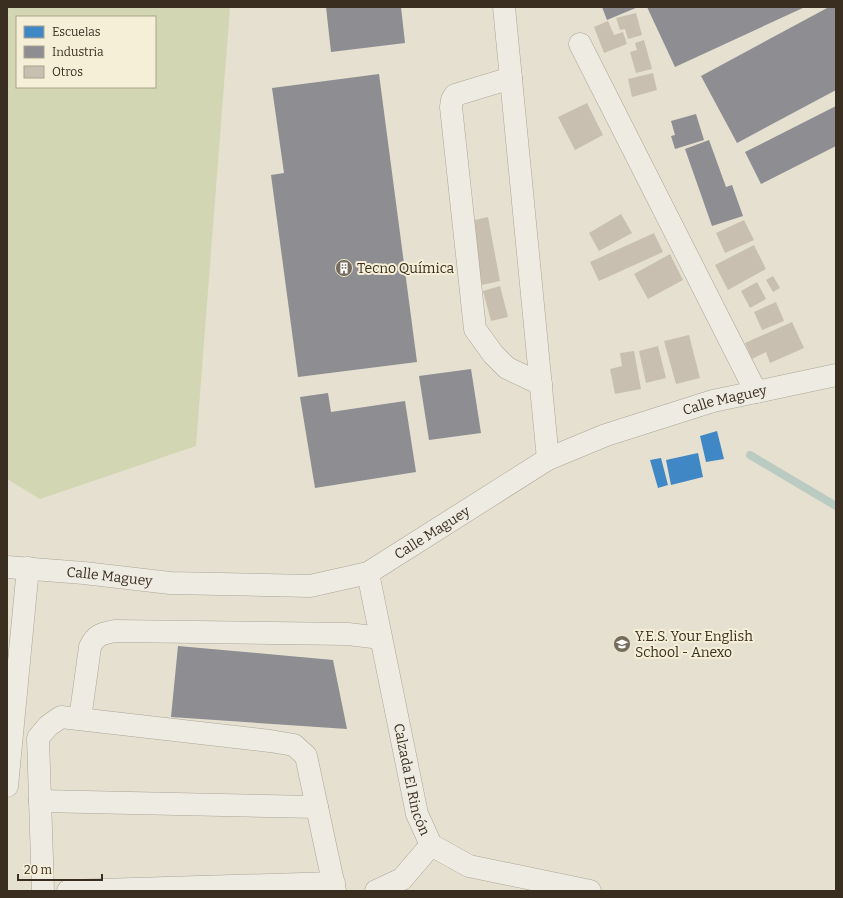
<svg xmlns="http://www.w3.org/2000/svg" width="843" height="898" viewBox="0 0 843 898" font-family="Bitter,serif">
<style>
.green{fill:#d3d6b3;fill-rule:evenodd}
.schools{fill:#3f88c5}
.industry{fill:#8d8d92}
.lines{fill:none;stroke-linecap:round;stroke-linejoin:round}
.stream{stroke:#bacbc2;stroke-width:8}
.building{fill:#c9bfb1}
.minor-casing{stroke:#aba598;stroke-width:23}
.minor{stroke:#eeebe2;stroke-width:22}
.labels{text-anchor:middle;stroke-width:4;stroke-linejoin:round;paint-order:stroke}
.poi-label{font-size:14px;fill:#3a2e20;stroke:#f6efd7;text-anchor:start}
.street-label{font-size:14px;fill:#3a2e20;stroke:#f6efd7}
</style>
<rect width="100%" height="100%" fill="#e5e0d0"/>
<path class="green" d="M7,7H230L196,446L40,499L7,479ZM17,17H155V87H17Z"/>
<path class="schools" d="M717,431L724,459L706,462L700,436Z
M698,453L703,477L671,485L666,460Z
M661,458L668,485L658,488L650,460Z"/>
<path class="industry" d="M326,7H401L405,43L331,52Z
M602,7H638L607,20Z
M647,7H805L675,67Z
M829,7H836V90L737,143L701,76Z
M379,74L417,362L298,377L271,175L284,173L272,88Z
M836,106V146L761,184L745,152Z
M696,114L704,140L675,149L671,136L675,135L671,121Z
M709,140L726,187L732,185L743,216L712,226L685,149Z
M471,369L481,433L429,440L419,376Z
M328,393L331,412L405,401L416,472L315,488L300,397Z
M178,646L333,660L347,729L171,717Z"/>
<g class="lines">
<path class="stream" d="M750,455L836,506"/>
</g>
<path class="building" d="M636,13L642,35L628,39L625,29L620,30L616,18Z
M608,21L614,35L623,32L627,44L604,53L594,27Z
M644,40L652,69L636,73L630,52L637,50L635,43Z
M653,73L657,90L632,97L628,79Z
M587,103L603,135L575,150L558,117Z
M621,214L632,233L599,251L589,233Z
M488,217L500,281L482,285L470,221Z
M744,220L754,240L725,253L716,233Z
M654,233L663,252L599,281L590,262Z
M754,245L766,269L728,290L715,265Z
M670,254L683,280L648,299L634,274Z
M773,276L780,288L773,292L766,280Z
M757,282L766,299L750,308L741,291Z
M500,286L508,317L491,321L483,291Z
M776,302L784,321L762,330L754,312Z
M792,322L804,348L770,363L766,352L752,359L745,343Z
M689,335L700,378L676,384L664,341Z
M658,346L666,378L646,383L639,351Z
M634,351L641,389L615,394L610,369L622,366L620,353Z"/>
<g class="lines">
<g class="minor-casing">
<g id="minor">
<path d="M504,7L548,459"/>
<path d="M580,44L756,392"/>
<path d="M511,78L455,95L452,100L451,107L475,329L493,354L507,368L541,384"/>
<path id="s1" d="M7,567L84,573L170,583L310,586L368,573L548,459L606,435L713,401L836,375"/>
<path id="s2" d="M368,573L417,814L431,845L469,866L590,891"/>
<path d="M80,719L90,647C96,634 102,634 115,631L348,634L381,638"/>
<path d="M7,786L28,568"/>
<path d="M40,801L317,807"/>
<path d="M43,891L38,738L48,726L61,717L270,741L294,745L306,756L335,891"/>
<path d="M68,891L334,883"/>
<path d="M376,891L402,879L431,845"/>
</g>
</g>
<use href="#minor" class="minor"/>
</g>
<defs>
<g id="building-disc" transform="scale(0.9)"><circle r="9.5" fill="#766c5e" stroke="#f6efd7"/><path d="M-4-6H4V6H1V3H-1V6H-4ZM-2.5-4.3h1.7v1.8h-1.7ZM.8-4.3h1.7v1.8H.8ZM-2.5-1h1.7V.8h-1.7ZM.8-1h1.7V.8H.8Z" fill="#fff"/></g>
<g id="school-disc" transform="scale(0.9)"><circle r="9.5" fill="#766c5e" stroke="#f6efd7"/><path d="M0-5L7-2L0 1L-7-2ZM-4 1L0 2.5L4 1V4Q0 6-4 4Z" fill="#fff"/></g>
</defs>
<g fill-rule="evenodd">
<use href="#building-disc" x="344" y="268"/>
<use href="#school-disc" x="622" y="644"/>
</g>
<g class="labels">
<g class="poi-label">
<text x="357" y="273">Tecno Química</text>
<text x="635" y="641">Y.E.S. Your English<tspan x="635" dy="16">School - Anexo</tspan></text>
</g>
<g class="street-label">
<text dy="5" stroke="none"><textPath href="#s1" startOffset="763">Calle Maguey</textPath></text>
<text dy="5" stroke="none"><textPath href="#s1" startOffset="439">Calle Maguey</textPath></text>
<text dy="5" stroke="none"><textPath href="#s1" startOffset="103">Calle Maguey</textPath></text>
<text dy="5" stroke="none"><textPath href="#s2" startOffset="211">Calzada El Rincón</textPath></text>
</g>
</g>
<rect width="843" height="898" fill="none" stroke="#3a2e20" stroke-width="16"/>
<rect x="16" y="16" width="140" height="72" fill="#f6efd7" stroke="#aba28e"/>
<rect x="24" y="26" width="20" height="12" fill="#3f88c5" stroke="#aba28e"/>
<text x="52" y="36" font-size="12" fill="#3a2e20">Escuelas</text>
<rect x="24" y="46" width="20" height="12" fill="#8d8d92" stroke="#aba28e"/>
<text x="52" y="56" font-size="12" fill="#3a2e20">Industria</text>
<rect x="24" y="66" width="20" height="12" fill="#c9bfb1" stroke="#aba28e"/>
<text x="52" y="76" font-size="12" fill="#3a2e20">Otros</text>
<path d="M18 874v6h84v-6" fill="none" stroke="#3a2e20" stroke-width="2"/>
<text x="24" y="874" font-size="12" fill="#3a2e20" stroke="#f6efd7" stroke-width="3" paint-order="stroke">20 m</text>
</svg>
